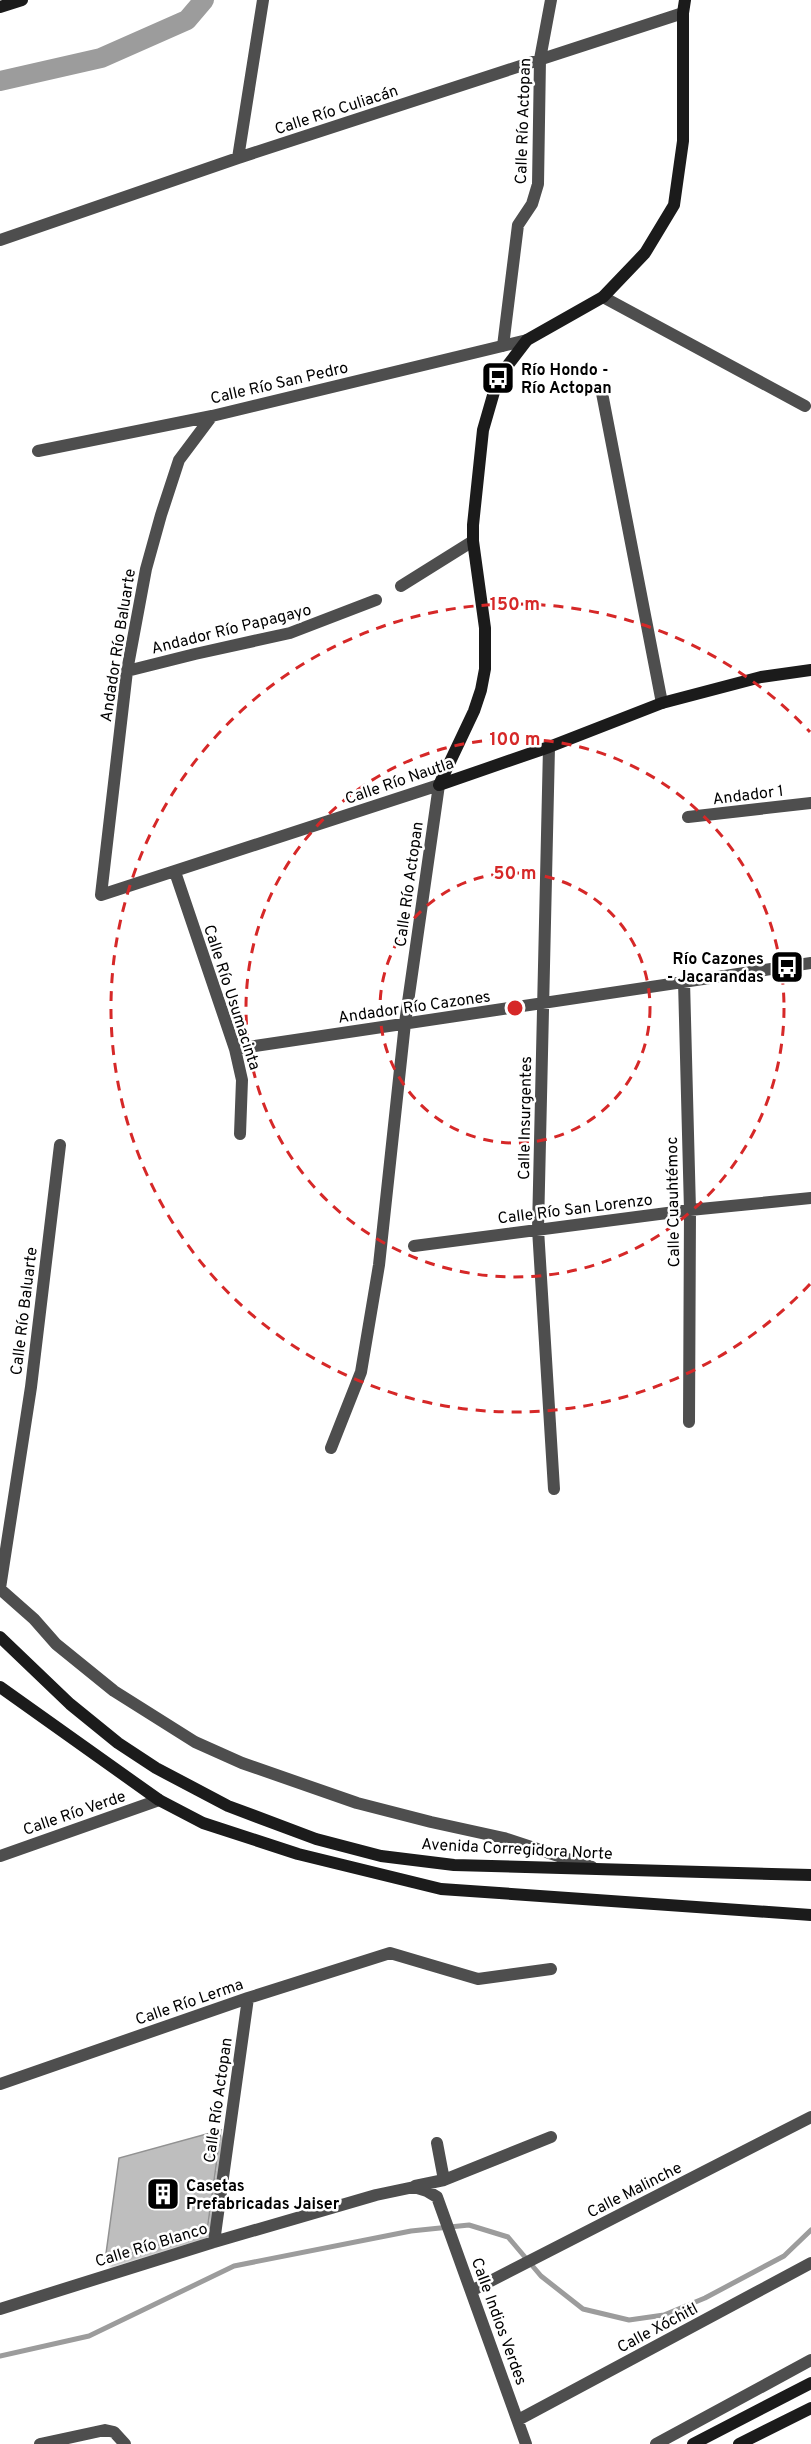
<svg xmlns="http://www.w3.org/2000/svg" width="811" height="2444" viewBox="0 0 811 2444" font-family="Overpass,sans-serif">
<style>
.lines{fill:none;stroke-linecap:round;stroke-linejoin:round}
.stream{stroke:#9c9c9c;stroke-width:5}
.canal{stroke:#9c9c9c;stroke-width:20}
.building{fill:#bebebe;stroke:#929292;stroke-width:1.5;filter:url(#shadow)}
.street{stroke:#4e4e4e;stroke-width:12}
.secondary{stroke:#1b1b1b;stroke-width:12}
.ring{fill:none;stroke:#d62828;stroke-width:3;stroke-dasharray:10 8}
.labels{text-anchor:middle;stroke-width:5;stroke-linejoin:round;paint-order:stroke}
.street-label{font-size:16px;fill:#000;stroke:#fff}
.poi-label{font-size:16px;font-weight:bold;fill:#000;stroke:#fff;text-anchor:start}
.centre{fill:#d62828;stroke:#fff;stroke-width:3}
.ring-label{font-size:18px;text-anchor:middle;font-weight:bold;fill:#d62828;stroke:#fff;stroke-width:5;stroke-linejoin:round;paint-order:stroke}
</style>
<defs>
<filter id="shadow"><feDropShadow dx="5.5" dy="5.5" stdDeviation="1.5" flood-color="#0004"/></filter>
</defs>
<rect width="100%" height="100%" fill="#fff"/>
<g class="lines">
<path class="stream" d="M0,2356L89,2336L234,2266L411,2231L469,2225L508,2237L541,2276L583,2309L629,2320L664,2315L705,2298L784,2256L811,2230"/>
<path class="canal" d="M0,81L101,58L187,20L204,0"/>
</g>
<path class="building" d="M221,2130L207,2231L105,2261L119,2158Z"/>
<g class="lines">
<path class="street" d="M238,158L263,0
M0,240L238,158L683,13
M603,297L805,406
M503,346L518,225L532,204L538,184L540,59L551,0
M602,393L662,703
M212,416L179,460L161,515L146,569L127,671L101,895L439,785L405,1023L379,1265L361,1372L331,1448
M38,451L212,416L527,340
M401,586L473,541
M127,671L195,654L290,633L376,600
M549,747L538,1229L554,1489
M688,817L811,803
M175,872L235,1049L242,1080L240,1134
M684,981L690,1210L689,1422
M235,1049L811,963
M414,1246L690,1210L811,1198
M0,1588L31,1387L60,1145
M0,1589L34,1619L56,1644L114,1691L195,1742L242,1763L357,1803L431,1822L504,1838L592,1867
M0,1856L159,1800
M0,2084L248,1998L390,1953L478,1979L551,1969
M444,2180L551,2137
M415,2186L444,2180L437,2143
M214,2242L248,1998
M471,2291L811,2117
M0,2309L214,2242L376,2195L414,2187L427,2191L437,2197L526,2444
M518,2420L811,2263
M40,2444L105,2430L114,2432L125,2444
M656,2444L811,2360"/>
<path class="secondary" d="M0,7L22,0
M439,785L474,711L481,690L485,669V628L473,541V525L483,430L498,378L527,340L603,297L645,253L674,205L683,141V13L685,0
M439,785L549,747L662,703L761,677L811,670
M0,1637L70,1704L118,1743L156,1768L228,1806L316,1839L381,1856L454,1865L811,1875
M0,1687L159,1800L203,1823L298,1854L441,1889L811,1915
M693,2444L811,2383
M739,2444L811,2408"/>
</g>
<g class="ring">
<circle cx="515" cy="1008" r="135"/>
<circle cx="515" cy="1008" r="269"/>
<path d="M810 1284A404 404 0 1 1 810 732"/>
</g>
<defs>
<g id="bus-square" transform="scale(1.725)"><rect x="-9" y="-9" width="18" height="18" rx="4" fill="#000" stroke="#fff"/><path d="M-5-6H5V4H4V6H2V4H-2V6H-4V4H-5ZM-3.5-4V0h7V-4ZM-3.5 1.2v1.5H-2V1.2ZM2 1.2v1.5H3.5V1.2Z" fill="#fff"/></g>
<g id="building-square" transform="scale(1.725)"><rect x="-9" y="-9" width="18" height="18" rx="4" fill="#000" stroke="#fff"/><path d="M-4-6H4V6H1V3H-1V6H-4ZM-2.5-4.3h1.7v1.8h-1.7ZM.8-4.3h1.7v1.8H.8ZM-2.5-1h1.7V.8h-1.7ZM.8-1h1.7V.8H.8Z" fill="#fff"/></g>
</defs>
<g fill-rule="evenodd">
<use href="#bus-square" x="498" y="378"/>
<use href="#bus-square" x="787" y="967"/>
<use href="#building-square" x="163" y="2194"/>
</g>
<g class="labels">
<g class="street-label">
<text transform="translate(336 109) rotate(-18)" y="6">Calle Río Culiacán</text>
<text transform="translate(522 121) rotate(-88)" y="6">Calle Río Actopan</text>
<text transform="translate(279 382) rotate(-13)" y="6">Calle Río San Pedro</text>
<text transform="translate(231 628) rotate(-14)" y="6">Andador Río Papagayo</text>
<text transform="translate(117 645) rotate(-81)" y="6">Andador Río Baluarte</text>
<text transform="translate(399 780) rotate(-19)" y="6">Calle Río Nautla</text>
<text transform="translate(748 794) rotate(-7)" y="6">Andador 1</text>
<text transform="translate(408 884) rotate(-82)" y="6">Calle Río Actopan</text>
<text transform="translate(233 997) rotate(72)" y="6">Calle Río Usumacinta</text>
<text transform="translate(414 1006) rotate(-8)" y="6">Andador Río Cazones</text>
<text transform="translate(524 1118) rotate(-89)" y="6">Calle Insurgentes</text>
<text transform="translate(672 1202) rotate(-91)" y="6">Calle Cuauhtémoc</text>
<text transform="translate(575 1208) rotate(-7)" y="6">Calle Río San Lorenzo</text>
<text transform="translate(23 1311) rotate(-83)" y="6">Calle Río Baluarte</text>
<text transform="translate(74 1812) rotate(-19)" y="6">Calle Río Verde</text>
<text transform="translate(517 1848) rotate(3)" y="6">Avenida Corregidora Norte</text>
<text transform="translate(189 2001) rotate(-19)" y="6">Calle Río Lerma</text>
<text transform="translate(217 2100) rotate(-82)" y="6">Calle Río Actopan</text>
<text transform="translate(634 2189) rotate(-27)" y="6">Calle Malinche</text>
<text transform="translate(151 2244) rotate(-17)" y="6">Calle Río Blanco</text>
<text transform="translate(500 2321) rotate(70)" y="6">Calle Indios Verdes</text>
<text transform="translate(657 2327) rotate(-28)" y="6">Calle Xóchitl</text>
</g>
<g class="poi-label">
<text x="521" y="375">Río Hondo -<tspan x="521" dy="18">Río Actopan</tspan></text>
<text x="764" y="964" text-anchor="end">Río Cazones<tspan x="764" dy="18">- Jacarandas</tspan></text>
<text x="186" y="2191">Casetas<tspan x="186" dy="18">Prefabricadas Jaiser</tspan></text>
</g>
</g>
<circle cx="515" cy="1008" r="9" class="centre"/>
<g class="ring-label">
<text x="515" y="610">150 m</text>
<text x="515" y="745">100 m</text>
<text x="515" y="879">50 m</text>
</g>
</svg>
